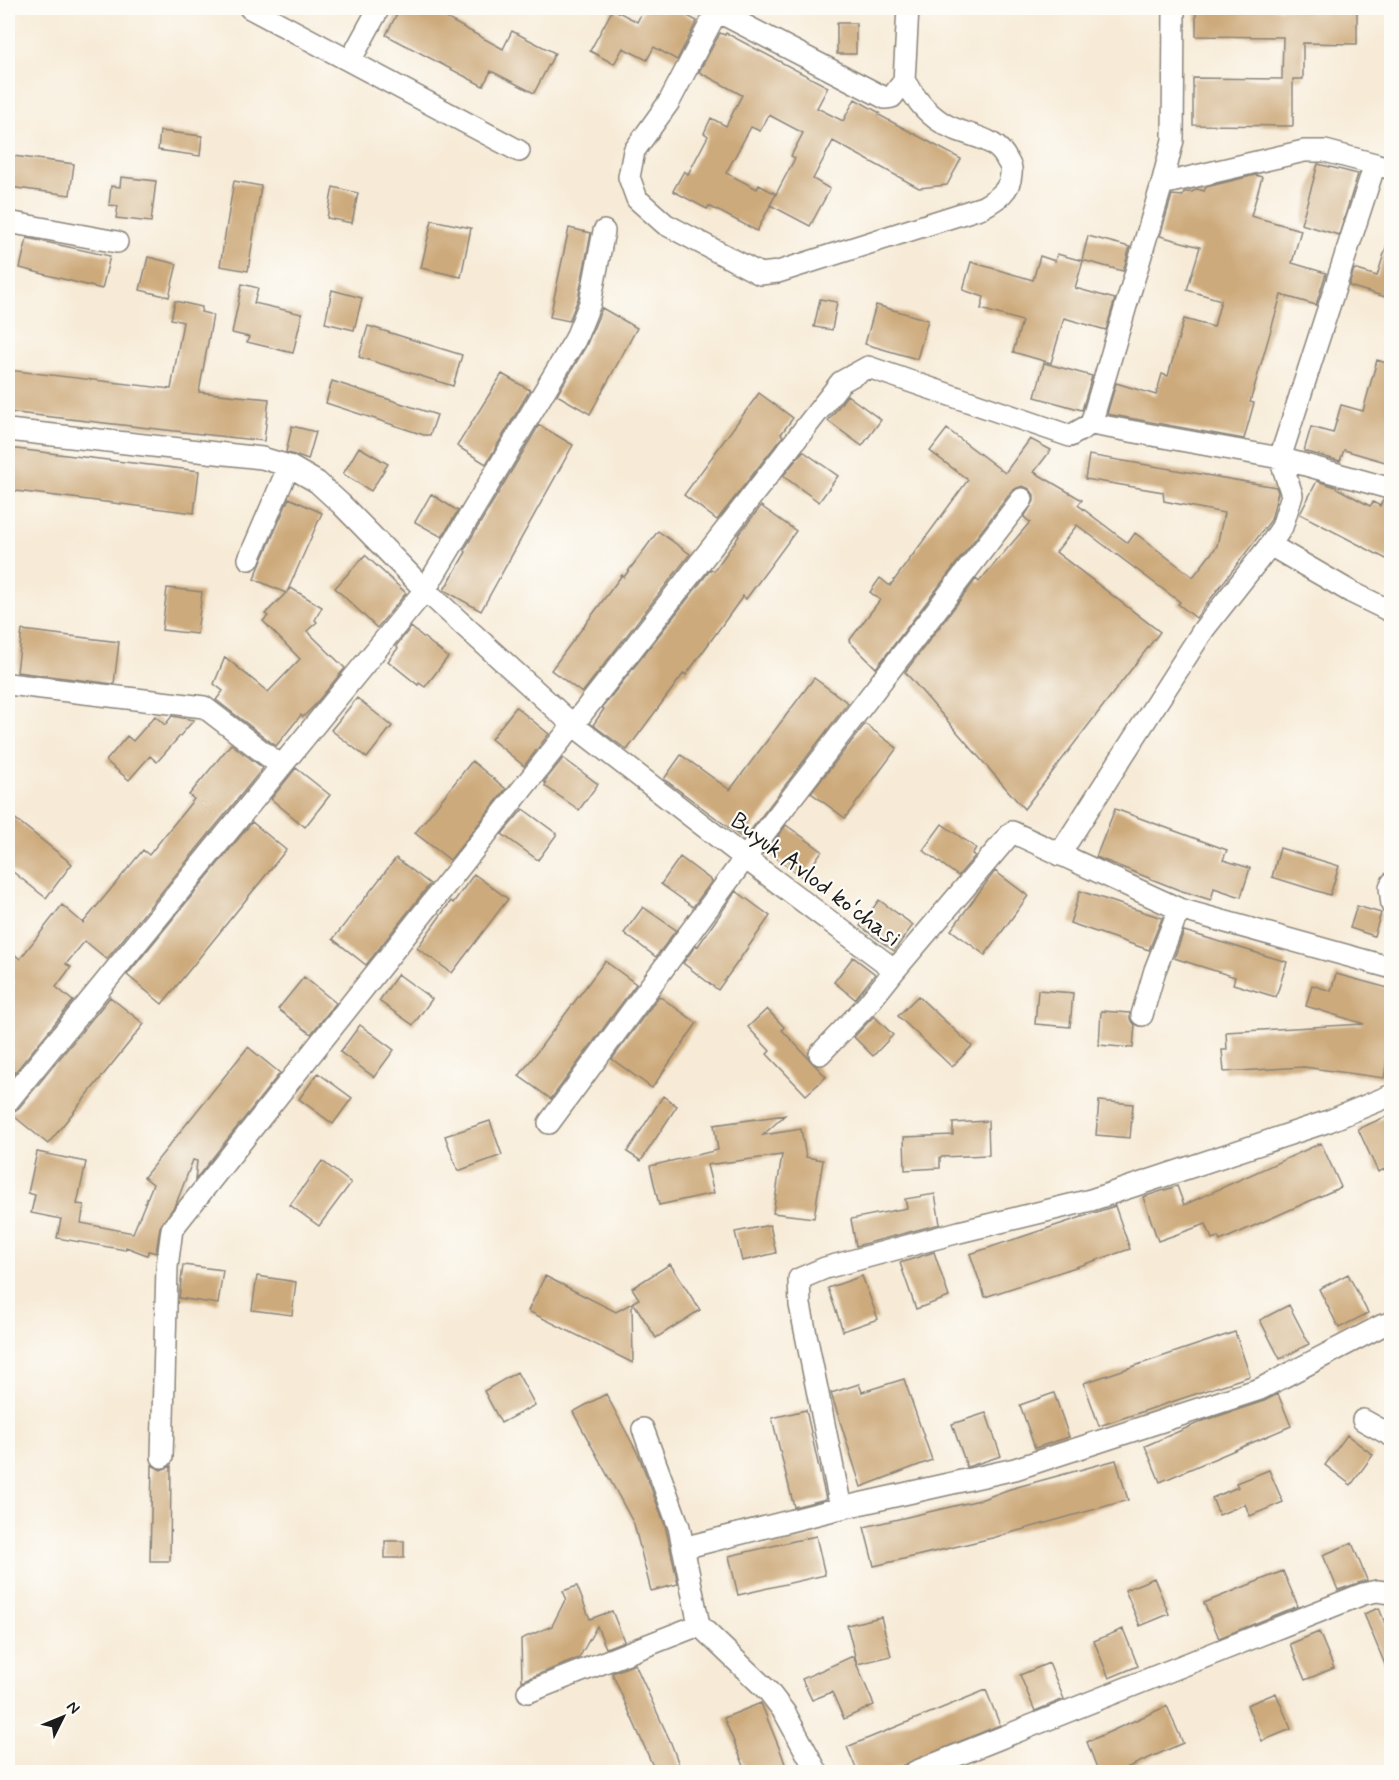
<svg xmlns="http://www.w3.org/2000/svg" width="1399" height="1780" viewBox="0 0 1399 1780" font-family="Mynerve,sans-serif">
<style>
.building{fill:#cdaa7b;fill-rule:evenodd}
.lines{fill:none;stroke-linecap:round;stroke-linejoin:round}
.minor-casing{stroke:#8a847a;stroke-width:24}
.minor{stroke:#fff;stroke-width:21}
.labels{text-anchor:middle;stroke-width:4.5;stroke-linejoin:round;paint-order:stroke}
.street-label{font-size:24px;fill:#1c1c1c;stroke:#fdfcf7}
</style>
<rect width="100%" height="100%" fill="#fdfcf7"/>
<filter id="ink" filterUnits="userSpaceOnUse"><feTurbulence type="fractalNoise" baseFrequency=".0167" numOctaves="2"/><feDisplacementMap in="SourceGraphic" scale="12" xChannelSelector="R" yChannelSelector="G"/><feConvolveMatrix kernelMatrix="1 2 1 2 8 2 1 2 1" color-interpolation-filters="sRGB"/></filter>
<filter id="wash" filterUnits="userSpaceOnUse"><feTurbulence type="fractalNoise" baseFrequency=".008" numOctaves="4" result="noise"/><feDisplacementMap in="SourceGraphic" scale="24" xChannelSelector="R" yChannelSelector="G"/><feGaussianBlur stdDeviation="1.35" result="paint"/><feColorMatrix in="noise" values="0 0 0 0 0 0 0 0 0 0 0 0 0 0 0 0 0 1.4 0 .05"/><feComposite in="paint" operator="in"/></filter>
<g filter="url(#wash)">
<rect width="100%" height="100%" fill="#f7ebd7"/>
<g id="blocks">
<path class="building" d="M400,8H438L435,12L503,49L512,31L555,53L534,93L491,71L483,86L386,35Z
M644,8H673L697,21L677,60L654,47L647,60L623,48L614,64L590,51L613,9L637,22Z
M1196,8H1357V44L1303,43V79H1293V126L1193,125V78L1282,79L1283,37L1196,36Z
M837,23H856V54H837Z
M720,33L725,35L726,33L828,87L817,108L843,121L855,99L880,113L879,115L961,159L947,185L919,188L833,141L813,179L830,189L810,226L770,205L776,194L757,231L709,206L707,209L673,191L684,171L688,174L708,136L704,133L711,118L726,126L742,95L699,72ZM769,115L803,133L791,156L795,158L776,194L759,185L757,189L726,173L751,127L760,131Z
M160,131L202,136L200,156L158,150Z
M13,156L74,164L70,195L9,187Z
M1318,164L1358,174L1339,235L1301,224Z
M1255,175L1262,177L1251,216L1301,230L1292,263L1326,273L1316,305L1281,295L1250,402L1254,403L1244,439L1107,414L1116,383L1156,395L1162,374L1168,376L1184,319L1214,327L1221,300L1187,290L1200,247L1160,236L1172,195L1183,196L1184,192H1192L1197,189L1204,191L1206,187Z
M121,177L156,181L151,222L116,218L118,206L109,205L111,186L120,187Z
M234,181L261,186L248,271L220,266Z
M333,187L358,193L352,223L327,218Z
M432,220L471,228L461,277L421,268Z
M569,228L591,233L578,299L569,321L550,317Z
M1088,236L1130,247L1123,271L1082,260Z
M27,238L110,256L102,289L20,268Z
M1388,241H1392V299L1349,286L1354,269L1377,276Z
M1057,254L1083,261L1075,288L1115,299L1106,330L1064,318L1051,363L1013,352L1022,321L981,309L984,297L963,290L971,262L1033,280L1040,256L1055,261Z
M148,257L177,264L169,297L140,290Z
M242,284L258,288L254,303L302,314L293,353L247,342L249,337L232,333Z
M332,290L362,298L354,330L325,323Z
M820,299L837,302L832,330L814,327Z
M175,301L202,307L201,312L213,315L199,392L269,399L264,441L8,412V370L171,389L183,322L171,319Z
M876,305L928,320L917,359L865,344Z
M602,308L637,328L590,414L557,395L586,346Z
M368,326L462,355L453,386L359,357Z
M1377,360L1392,365V464L1344,450L1340,461L1304,451L1311,427L1333,433L1341,405L1363,411Z
M1044,363L1092,376L1082,410L1035,397Z
M502,374L530,390L486,464L457,446Z
M332,381L437,415L430,435H424L326,403Z
M759,393L793,418L781,434L783,436L717,520L684,495Z
M847,395L881,420L862,446L828,421Z
M539,425L573,445L481,611L444,590L466,552L464,550Z
M292,426L316,432L308,460L286,452Z
M947,429L1005,473L1030,439L1051,450L1034,472L1082,500L1078,505L1128,543L1135,533L1193,577L1217,546L1224,513L1164,501L1163,492L1085,479L1089,455L1276,487L1278,492L1271,520L1196,618L1178,604L1180,602L1077,525L1056,552L1160,632L1024,809L905,672L976,579L979,582L1030,522L1024,517L1034,501V495L1030,489L1023,486L1017,488L1012,491L876,668L849,641L880,600L870,592L880,578L890,586L968,480L930,451Z
M359,447L388,464L371,491L343,474Z
M8,448L199,471L194,513L8,490Z
M803,451L838,476L819,502L783,476Z
M1317,481L1333,486L1370,506L1373,502L1380,506L1383,500L1392,501V562L1300,514Z
M431,494L458,511L442,537L415,522Z
M289,498L322,513L287,592L291,588L322,607L315,620L317,622L307,631L345,668L314,706L303,717L301,715L276,746L216,700L223,691L214,684L225,657L268,692L300,659L263,621L268,616L265,614L286,593L254,579Z
M761,506L796,531L746,599L743,596L686,675L684,673L627,750L593,725L604,709L602,708L711,569L714,571L739,536L738,535Z
M658,531L690,554L582,693L551,670L622,575L624,577Z
M365,555L406,593L377,628L335,588Z
M167,588L202,592L197,634L162,630Z
M411,627L448,657L425,687L419,683L418,685L388,661L398,648L396,646Z
M22,630L119,642L114,684L17,672Z
M814,678L848,703L744,839L664,779L681,755L730,790Z
M357,698L392,726L367,758L331,730Z
M516,707L549,734L524,766L491,739Z
M155,716L165,725L172,716L194,720L157,762L150,756L129,780L106,761L127,736L133,741Z
M865,724L897,748L845,818L811,793Z
M231,744L263,768L107,959L85,941L66,964L71,967L56,987L73,1001L8,1081V990L14,982L8,976V949L20,959L62,905L83,923L143,850L149,855L194,799L189,795Z
M563,758L598,784L579,810L545,786L546,783L544,782Z
M472,761L506,789L450,860L415,833Z
M296,768L330,795L305,827L271,799Z
M523,809L557,834L538,860L502,834Z
M1115,809L1227,850L1223,860L1250,868L1241,897L1214,888L1211,900L1179,890L1096,857Z
M8,813L72,864L46,898L8,868Z
M252,822L286,850L162,1004L127,975Z
M942,824L976,848L972,854L975,856L958,876L923,850Z
M786,825L822,851L803,878L767,851Z
M1280,848L1339,866L1330,895L1272,877Z
M680,857L712,881L693,907L661,884Z
M396,858L430,884L366,965L333,939Z
M995,871L1028,896L985,955L951,930Z
M474,874L508,899L452,973L417,948L451,901L453,903Z
M736,891L770,916L718,990L683,963L696,945L698,946Z
M1080,891L1162,918L1149,950L1070,923Z
M879,900L913,925L894,951L860,926Z
M1357,906L1381,913L1374,936L1350,928Z
M643,907L676,930L656,957L624,933Z
M1184,931L1287,962L1276,997L1233,984L1235,977L1174,958Z
M853,957L875,974L855,999L834,982Z
M605,961L636,984L551,1099L519,1076Z
M398,974L432,999L413,1025L379,1001Z
M1336,974L1392,989V1023L1384,1078L1304,1067L1224,1072L1222,1050H1227L1226,1032L1364,1024L1306,1006L1312,985L1331,991Z
M304,977L336,1003L311,1034L278,1009Z
M1038,990L1073,993L1070,1027L1035,1024Z
M659,996L697,1023L652,1088L612,1059Z
M918,996L972,1046L952,1067L898,1016Z
M110,997L144,1024L48,1144L10,1113L18,1109Z
M767,1009L784,1027L782,1030L826,1077L806,1095L767,1054L770,1051L748,1027Z
M1101,1011L1130,1013V1019L1135,1025L1133,1048L1099,1045Z
M874,1016L893,1035L873,1056L854,1037Z
M360,1025L394,1050L374,1077L340,1052Z
M248,1047L280,1073L195,1180L197,1161L193,1160L176,1204L160,1227L156,1253L149,1251L147,1255L126,1247L125,1250L57,1238L61,1219L31,1213L35,1195L28,1193L37,1152L86,1162L77,1204L84,1205L81,1223L133,1233L153,1184L144,1177Z
M318,1073L352,1098L333,1124L299,1099Z
M663,1096L677,1106L641,1161L627,1152Z
M1099,1101L1133,1104L1130,1138L1096,1135Z
M1392,1114V1166L1378,1172L1358,1129Z
M785,1115L763,1135L801,1129L806,1157L823,1160L814,1218L773,1213L782,1155L707,1165L714,1193L659,1205L650,1166L718,1150L714,1125Z
M490,1121L502,1155L458,1171L445,1136Z
M988,1121L989,1155L940,1157V1168L905,1170L904,1137L953,1135V1123Z
M1321,1143L1341,1187L1220,1241L1218,1237L1212,1239L1206,1224L1158,1241L1143,1197L1177,1186L1184,1205Z
M322,1161L351,1183L319,1226L290,1205Z
M935,1194L940,1224L856,1246L851,1219L907,1208L905,1199Z
M1115,1206L1130,1249L985,1297L970,1254Z
M770,1225L776,1253L742,1261L735,1232Z
M934,1252L949,1297L916,1309L900,1263Z
M670,1264L700,1310L656,1338L633,1302L639,1299L632,1288Z
M183,1265L223,1270L218,1304L179,1298Z
M1348,1274L1368,1313L1339,1328L1319,1289Z
M257,1276L296,1282L292,1315L252,1310Z
M545,1276L616,1312L632,1303L633,1363L528,1311Z
M862,1276L878,1319L843,1331L828,1288Z
M1289,1305L1309,1344L1280,1359L1260,1320Z
M1235,1332L1250,1376L1099,1426L1084,1383Z
M517,1372L535,1405L501,1423L484,1391Z
M904,1379L932,1460L861,1487L831,1393L859,1384L862,1392Z
M1054,1393L1069,1437L1035,1448L1020,1405Z
M606,1394L639,1456L665,1525L678,1584L651,1591L634,1524L573,1412Z
M1278,1394L1291,1426L1160,1482L1145,1446L1203,1421L1264,1401Z
M806,1410L826,1499L794,1507L772,1418Z
M986,1413L1001,1456L967,1467L952,1424Z
M1347,1435L1373,1455L1351,1485L1325,1465Z
M1116,1460L1128,1500L992,1538L874,1566L864,1527L980,1500L1010,1489Z
M152,1465L161,1470L171,1466L170,1561H150Z
M1269,1470L1283,1502L1250,1516L1245,1504L1219,1515L1212,1498L1238,1487L1236,1483Z
M816,1536L825,1575L738,1595L729,1556Z
M385,1541H404V1558H385Z
M1352,1543L1367,1580L1338,1590L1323,1555Z
M1283,1571L1298,1606L1219,1638L1204,1603Z
M1154,1578L1169,1614L1140,1626L1125,1590Z
M577,1586L590,1619L612,1611L624,1641L606,1648L597,1626L579,1658L522,1681L521,1639L552,1626L566,1598L563,1591Z
M1379,1608L1386,1626L1392,1624L1391,1679L1364,1614Z
M881,1617L891,1656L857,1664L847,1625Z
M1123,1629L1138,1666L1109,1678L1094,1641Z
M1319,1632L1334,1668L1305,1680L1290,1644Z
M853,1656L874,1705L844,1719L832,1692L812,1700L802,1679Z
M1049,1663L1064,1699L1035,1711L1020,1675Z
M635,1664L671,1743L682,1773H656L612,1673Z
M986,1690L1000,1725L884,1773H858L847,1747Z
M1276,1693L1291,1729L1262,1741L1247,1705Z
M761,1703L782,1755L788,1773H747L724,1718Z
M1167,1706L1183,1743L1115,1773H1099L1087,1742Z"/>
</g>
</g>
<g filter="url(#ink)">
<use href="#blocks" fill-opacity="0" stroke="#8a847a" stroke-width="1.5"/>
<g class="lines">
<g class="minor-casing">
<path id="minor" d="M250,8L519,151
M711,8L885,98L892,97L904,81L908,8
M717,11L669,102L634,151L629,177L637,199L665,224L760,274L778,272L983,207C997,199 1010,191 1011,174C1012,168 1010,165 1007,160C995,134 962,137 941,122C924,111 915,97 904,81
M350,61L379,8
M1162,184L1304,151H1325L1375,164
M8,222L117,242
M1091,424L1162,184L1173,140L1174,8
M8,430L262,458L289,466L317,482L341,504L425,590L573,725L745,858L895,970L1012,832L1179,909L1392,968
M1270,545L1351,592L1392,612
M249,559L289,466
M8,684L204,707L281,766
M1059,855L1204,629L1270,545L1282,527L1292,495L1280,458L1375,164L1392,169
M1392,883L1390,887L1392,905
M1142,1015L1155,970L1179,909
M820,1054L867,1005L895,970
M8,1101L425,590L575,340L590,303L604,231
M549,1123L745,858L1022,499
M1363,1420L1392,1436
M643,1429L679,1527L699,1625L769,1692L785,1713L817,1772
M162,1457L167,1267L172,1229L573,725L841,382L868,367L1070,436L1091,424L1280,458L1392,489
M841,1508L800,1305L799,1279L825,1268L959,1232L1091,1200L1329,1121L1392,1095
M683,1548L841,1508L1015,1469L1260,1389L1383,1325L1392,1323
M528,1692L699,1625
M915,1772L1363,1594L1377,1591L1392,1593"/>
</g>
<use href="#minor" class="minor"/>
</g>
</g>
<g class="labels">
<g class="street-label">
<text transform="translate(816 879) rotate(37)" y="8">Buyuk Avlod koʻchasi</text>
</g>
</g>
<rect width="1399" height="1780" fill="none" stroke="#fdfcf7" stroke-width="30"/>
<g transform="translate(63 1717) rotate(47)" stroke="#fdfcf7" stroke-width="4.5" paint-order="stroke">
<path d="M0-4.5L10 22L0 15L-10 22Z" fill="#1c1c1c"/>
<text y="-9" font-size="16" font-weight="bold" text-anchor="middle" fill="#1c1c1c">N</text>
</g>
</svg>
